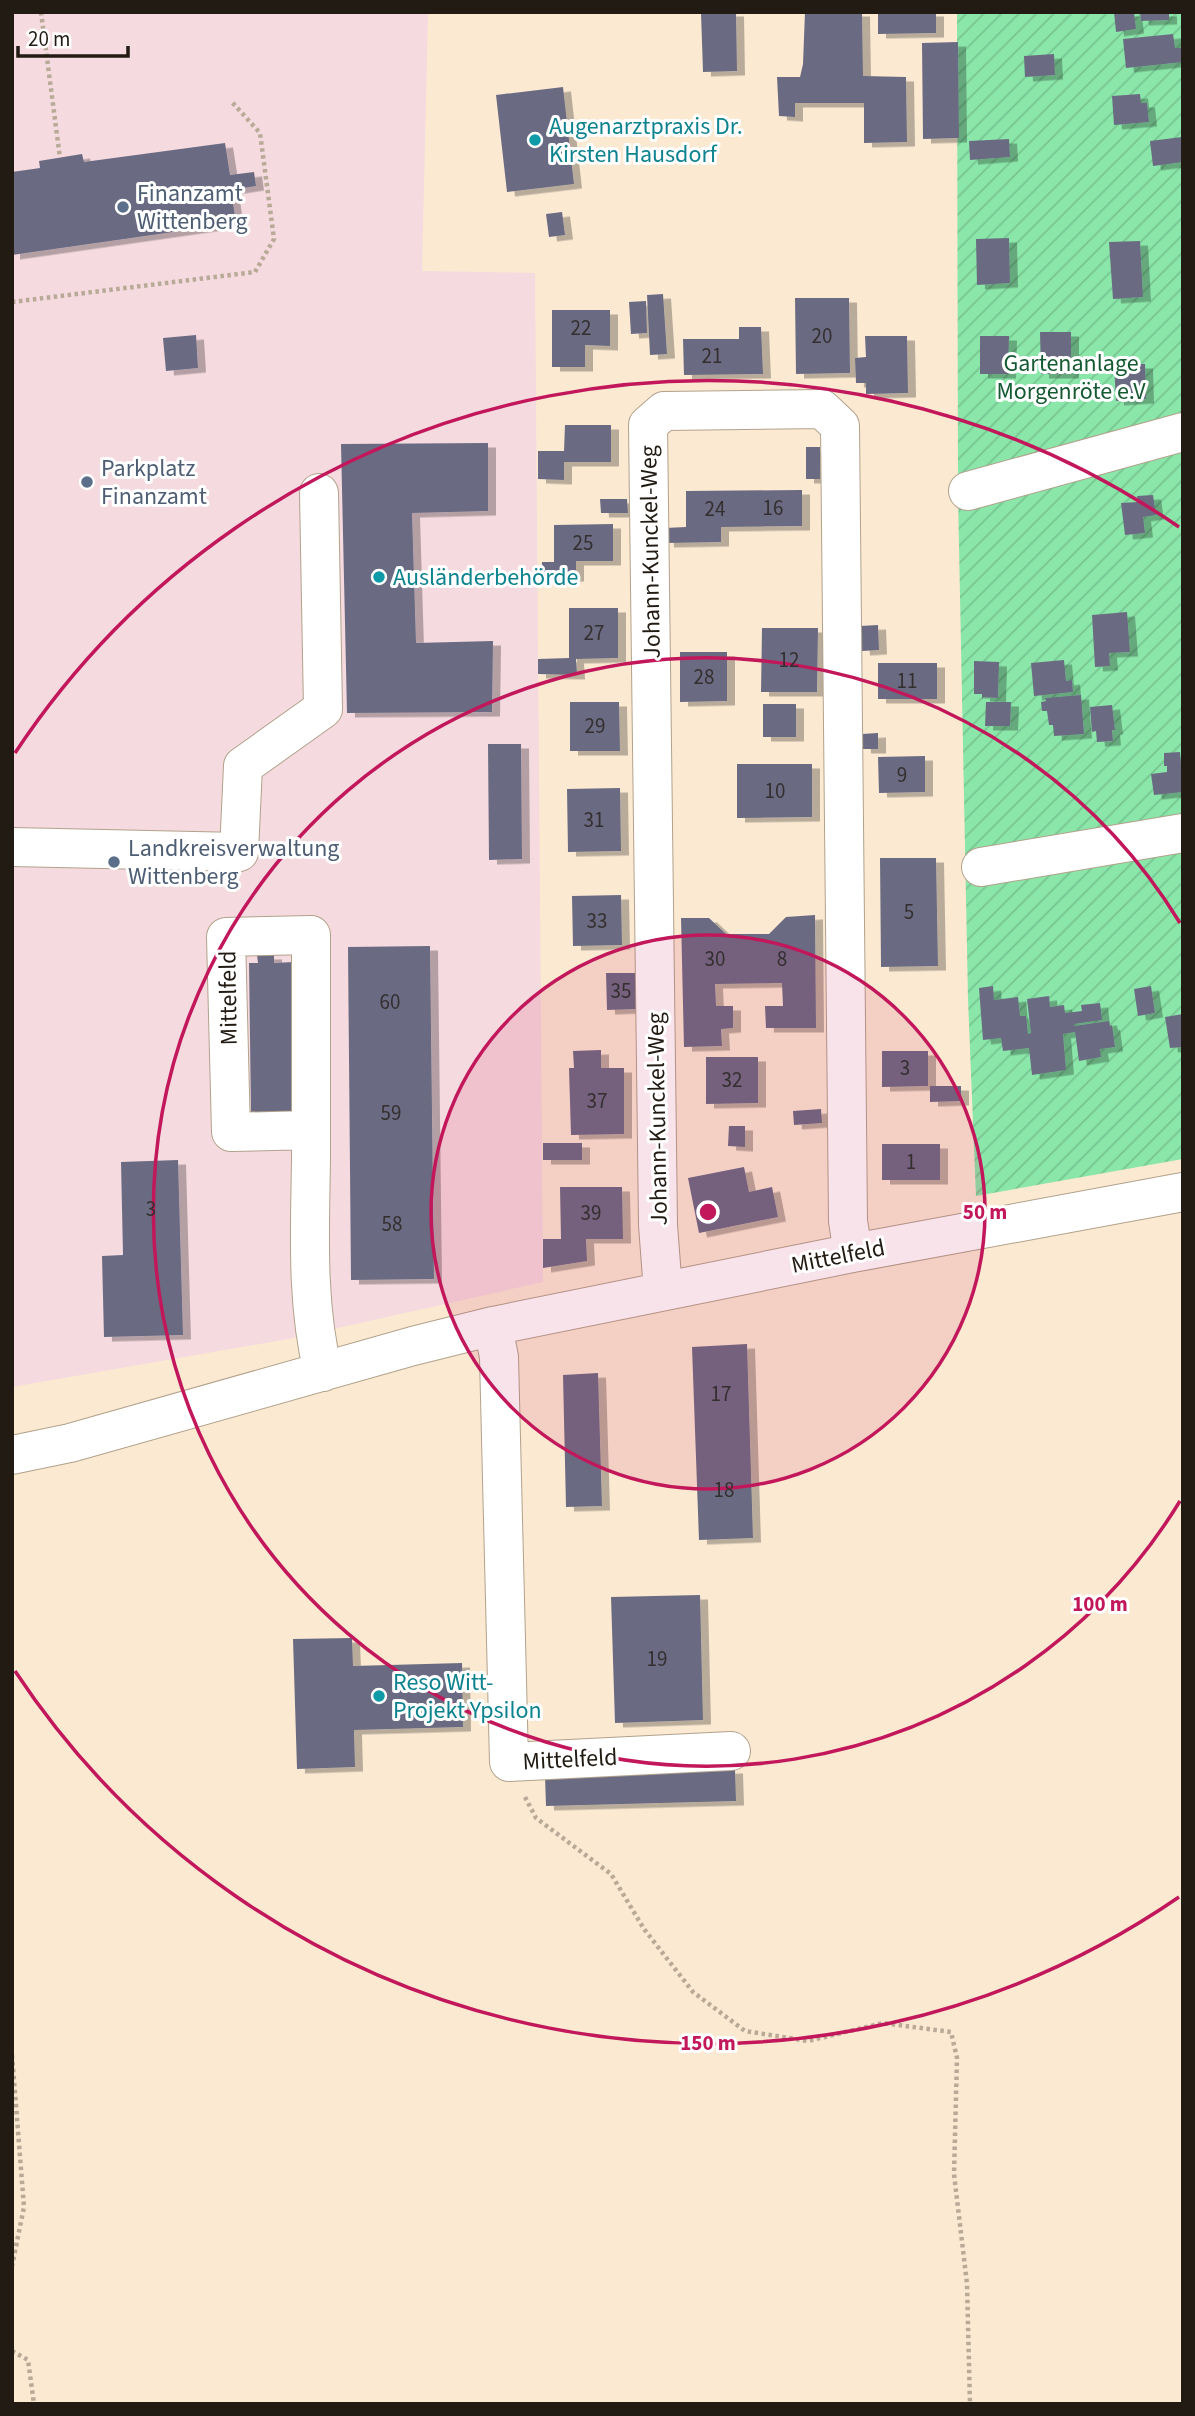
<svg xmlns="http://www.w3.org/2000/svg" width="1195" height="2416" viewBox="0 0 1195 2416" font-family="'Source Sans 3',sans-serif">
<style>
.commercial{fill:#f5dadf}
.garden{fill:url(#garden-furrows)}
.building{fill:#6b6b82;filter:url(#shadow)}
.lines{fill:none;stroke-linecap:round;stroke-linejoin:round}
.minor-casing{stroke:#b2a28c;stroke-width:40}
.path{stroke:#b8aa97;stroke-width:4.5;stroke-dasharray:3.5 3.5;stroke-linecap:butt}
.minor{stroke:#fff;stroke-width:38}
.ring{fill:none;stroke:#c2185b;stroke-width:3.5}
.culture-dot{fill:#0f9aa8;stroke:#fff;stroke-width:2.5}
.service-dot{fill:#5c6f8a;stroke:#fff;stroke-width:2.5}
.labels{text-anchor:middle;stroke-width:6;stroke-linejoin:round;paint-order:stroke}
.number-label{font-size:21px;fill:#342f2f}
.culture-label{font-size:24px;fill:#0d838f;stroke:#fff;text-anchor:start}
.service-label{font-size:24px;fill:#4e5e75;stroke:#fff;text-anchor:start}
.park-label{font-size:24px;fill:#165a33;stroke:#fff}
.street-label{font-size:24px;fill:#221b13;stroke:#fff}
.centre{fill:#c2185b;stroke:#fff;stroke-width:3.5}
.ring-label{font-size:21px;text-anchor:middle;font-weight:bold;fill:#c2185b;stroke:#fff;stroke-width:6;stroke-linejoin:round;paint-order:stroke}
</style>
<defs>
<pattern id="garden-furrows" width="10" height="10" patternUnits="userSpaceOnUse" patternTransform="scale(1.75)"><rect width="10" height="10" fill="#8ae6a9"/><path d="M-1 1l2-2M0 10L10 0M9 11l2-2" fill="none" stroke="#77c591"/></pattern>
<filter id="shadow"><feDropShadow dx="8" dy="4.5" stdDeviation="0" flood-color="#0004"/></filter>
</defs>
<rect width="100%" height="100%" fill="#fbe9d2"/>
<path class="commercial" d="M12,12H428L422,271L535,273L543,1282L288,1339L12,1387Z"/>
<path class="garden" d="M957,12H1183V1159L976,1196L968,999L958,495Z"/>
<path class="building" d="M713,12H736L737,71L703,72L701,13Z
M805,12H862L863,76L906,77L907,142L864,143V103H795V117L779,116L777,77H800L803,64Z
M878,12H936V33L878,34Z
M1114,12H1134L1136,29L1116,32Z
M1140,12H1169V20L1141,21Z
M1173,34L1175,48H1182L1183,62L1126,68L1123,39Z
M958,42L959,138L923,139L922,43Z
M1054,54L1055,75L1025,77L1024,56Z
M563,87L574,184L507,192L496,95Z
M1140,94L1141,103H1147L1149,122L1114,125L1112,96Z
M1182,137L1183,162L1153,166L1150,141Z
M1009,139L1010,157L970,160L969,141Z
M225,143L230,175L254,172L256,186L231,190L236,223L12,255V172L40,168L39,161L82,154L84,162Z
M562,212L565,235L549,237L546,214Z
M1009,238L1010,283L977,285L976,239Z
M1140,241L1143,297L1113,299L1109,242Z
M663,294L667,354L650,355L647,295Z
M795,298H849L850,373L796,374Z
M646,301L647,333L631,334L629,302Z
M552,310H610V346L585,345V367H552Z
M739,327H761L763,374L684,375L683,339H739Z
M1040,332H1071V374H1041Z
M196,335L198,368L166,371L163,338Z
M865,336H907L908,393L866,394V383H856L855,358L866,357Z
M980,336H1009L1008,374H980Z
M1114,364H1145L1146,399L1116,401Z
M565,425H611V462H564V480L538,479V451H564Z
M488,443V511L412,513L416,643L493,641L492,712L347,713L341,444Z
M806,447H820V479H806Z
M802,490V526L721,527V542L666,543L665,528L686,527V491Z
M1153,495L1156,515L1143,517L1145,533L1125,535L1121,503L1138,502L1137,496Z
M600,499H627L628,513H601Z
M613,524V561H576V577L542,578V562H554V525Z
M569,608H618V658L576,659L577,675L538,674V659L569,658Z
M1127,612L1130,652L1109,653L1110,666L1095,667L1092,615Z
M878,625L879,650L862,651L860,626Z
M762,628H818L817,692H761Z
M680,652H727V701L680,702Z
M1064,660L1066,681L1072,680L1073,692L1034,696L1031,663Z
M974,661L999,662L998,698L982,697V694H974Z
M878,663H937V699H878Z
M1081,695L1084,734L1054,736L1053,725H1049L1047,711H1042L1041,702L1046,701L1045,698Z
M570,702H619L620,751H570Z
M986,702H1011L1010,726H985Z
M763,704H796V737H763Z
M1112,705L1115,730H1112L1113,741L1097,742L1096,731L1092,732L1090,707Z
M878,733V749H863L862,734Z
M488,744H521L522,859L489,860Z
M1180,752L1183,792L1154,795L1151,774L1167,772V766H1164V753Z
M925,756V792L879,793L878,757Z
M737,764H812V817L737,818Z
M620,788L621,851L568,852L567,789Z
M880,858H936L938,966L881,967Z
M621,895L622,945L573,946L572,896Z
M815,915L816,1028H766L765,1006H783L782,983L715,984L716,1006H733V1028L721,1029L722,1046L684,1047L681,918H709L726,934H769L786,917Z
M430,946L434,1279L351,1280L348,947Z
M257,955H274V963L294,962L298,1112L251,1113L249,963H258Z
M606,973H636V1009L607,1010Z
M993,986L994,1000L1018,997L1020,1016H1026L1028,1034L1031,1033L1027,999L1049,996L1050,1007L1064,1005L1065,1013L1082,1011L1081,1005L1100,1003L1102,1020L1074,1024V1026L1109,1021L1110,1026L1112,1025L1115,1047L1100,1049L1101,1057L1079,1061L1075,1032L1063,1034L1066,1070L1032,1075L1029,1048L1003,1051L1001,1038L983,1040L979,988Z
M1151,986L1155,1013L1138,1016L1134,989Z
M1183,1014V1047L1170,1048L1165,1017Z
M601,1050V1068H624V1134L571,1135L569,1068H574L573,1051Z
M882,1051H928V1086L882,1087Z
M706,1057H758V1103L706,1104Z
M930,1086H961V1101L930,1102Z
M821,1109L822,1123L794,1125L793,1111Z
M729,1126H745V1147L728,1146Z
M543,1143H582V1160H543Z
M882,1144H940V1180H882Z
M178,1160L183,1335L104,1337L102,1256L123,1255L121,1162Z
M744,1167L749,1192L772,1187L778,1217L699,1233L688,1178Z
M560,1187H622L623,1239H586L587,1261L543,1268V1239H561Z
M747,1344L753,1538L699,1540L692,1347Z
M598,1373L602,1506L566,1507L563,1375Z
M700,1595L703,1720L615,1723L611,1597Z
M352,1638L353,1666L462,1663L463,1727L354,1730L355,1767L297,1769L293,1639Z
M735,1769L736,1801L546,1806L545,1776Z"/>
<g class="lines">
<g class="minor-casing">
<path id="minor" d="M968,491L1183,432
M12,847L239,852L243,766L323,709L319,493
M981,867L1183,833
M311,1130L231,1132L226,937L311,935C311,1010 311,1085 311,1159C310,1231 306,1302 323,1372
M663,1291L658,1225L648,425L664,411L822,409L840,426L848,1221L853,1253
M493,1326L499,1357L509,1762L731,1751
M12,1455L70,1443L413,1346L493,1326L853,1253L1183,1192"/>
</g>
<path class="path" d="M41,12L60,158
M12,302L255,272L274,239L260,133L231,101
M525,1797L536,1818L611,1874L644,1929L693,1992L745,2031L808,2041L883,2023L951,2032L957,2058L954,2174L967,2284L970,2404
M12,2055L24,2207L12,2266
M12,2351L28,2360L34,2404"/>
<use href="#minor" class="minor"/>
</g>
<circle cx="708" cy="1212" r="277" fill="#c2185b" fill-opacity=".12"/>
<g class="ring">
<circle cx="708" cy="1212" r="277"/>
<path d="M1180 1501A554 554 0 1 1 1180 923"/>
<path d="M1179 1897A831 831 0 0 1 15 1671M15 753A831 831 0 0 1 1179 527"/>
</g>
<g class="culture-dot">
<circle cx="535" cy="140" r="7"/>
<circle cx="379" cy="577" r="7"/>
<circle cx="379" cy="1696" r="7"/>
</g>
<g class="service-dot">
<circle cx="123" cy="207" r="7"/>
<circle cx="87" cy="482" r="7"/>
<circle cx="114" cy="862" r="7"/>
</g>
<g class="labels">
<g class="number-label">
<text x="581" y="335">22</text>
<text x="822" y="343">20</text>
<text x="712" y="363">21</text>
<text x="773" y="515">16</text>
<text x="715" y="516">24</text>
<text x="583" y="550">25</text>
<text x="594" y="640">27</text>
<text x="789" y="667">12</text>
<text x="704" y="684">28</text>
<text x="907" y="688">11</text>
<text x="595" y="733">29</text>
<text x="902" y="782">9</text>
<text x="775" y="798">10</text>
<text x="594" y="827">31</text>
<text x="909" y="919">5</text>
<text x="597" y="928">33</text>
<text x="715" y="966">30</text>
<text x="782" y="966">8</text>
<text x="621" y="998">35</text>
<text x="390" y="1009">60</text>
<text x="905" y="1075">3</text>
<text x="732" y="1087">32</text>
<text x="597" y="1108">37</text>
<text x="391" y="1120">59</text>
<text x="911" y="1169">1</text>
<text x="151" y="1216">3</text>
<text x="591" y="1220">39</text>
<text x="392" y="1231">58</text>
<text x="721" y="1401">17</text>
<text x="724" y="1497">18</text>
<text x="657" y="1666">19</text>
</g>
<g class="culture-label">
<text x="549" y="134">Augenarztpraxis Dr.<tspan x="549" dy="28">Kirsten Hausdorf</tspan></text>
<text x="393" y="585">Ausländerbehörde</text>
<text x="393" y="1690">Reso Witt-<tspan x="393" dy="28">Projekt Ypsilon</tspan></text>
</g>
<g class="service-label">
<text x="137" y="201">Finanzamt<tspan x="137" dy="28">Wittenberg</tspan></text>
<text x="101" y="476">Parkplatz<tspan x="101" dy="28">Finanzamt</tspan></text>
<text x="128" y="856">Landkreisverwaltung<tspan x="128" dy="28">Wittenberg</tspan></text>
</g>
<g class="park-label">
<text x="1071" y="371">Gartenanlage<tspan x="1071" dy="28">Morgenröte e.V</tspan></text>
</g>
<g class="street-label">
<text transform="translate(650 552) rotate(-91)" y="8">Johann-Kunckel-Weg</text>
<text transform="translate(228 998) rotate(-91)" y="8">Mittelfeld</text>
<text transform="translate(657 1119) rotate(-91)" y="8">Johann-Kunckel-Weg</text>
<text transform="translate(838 1256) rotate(-11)" y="8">Mittelfeld</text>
<text transform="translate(570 1759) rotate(-3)" y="8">Mittelfeld</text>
</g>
</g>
<circle cx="708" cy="1212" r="10" class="centre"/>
<g class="ring-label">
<text x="985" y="1219">50 m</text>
<text x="1100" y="1611">100 m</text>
<text x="708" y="2050">150 m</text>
</g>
<rect width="1195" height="2416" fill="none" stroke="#221b13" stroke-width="28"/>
<path d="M18 46v10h110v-10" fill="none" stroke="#221b13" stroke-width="3.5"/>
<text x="28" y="46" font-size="21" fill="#221b13" stroke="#ffffff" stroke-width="5" paint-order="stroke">20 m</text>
</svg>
